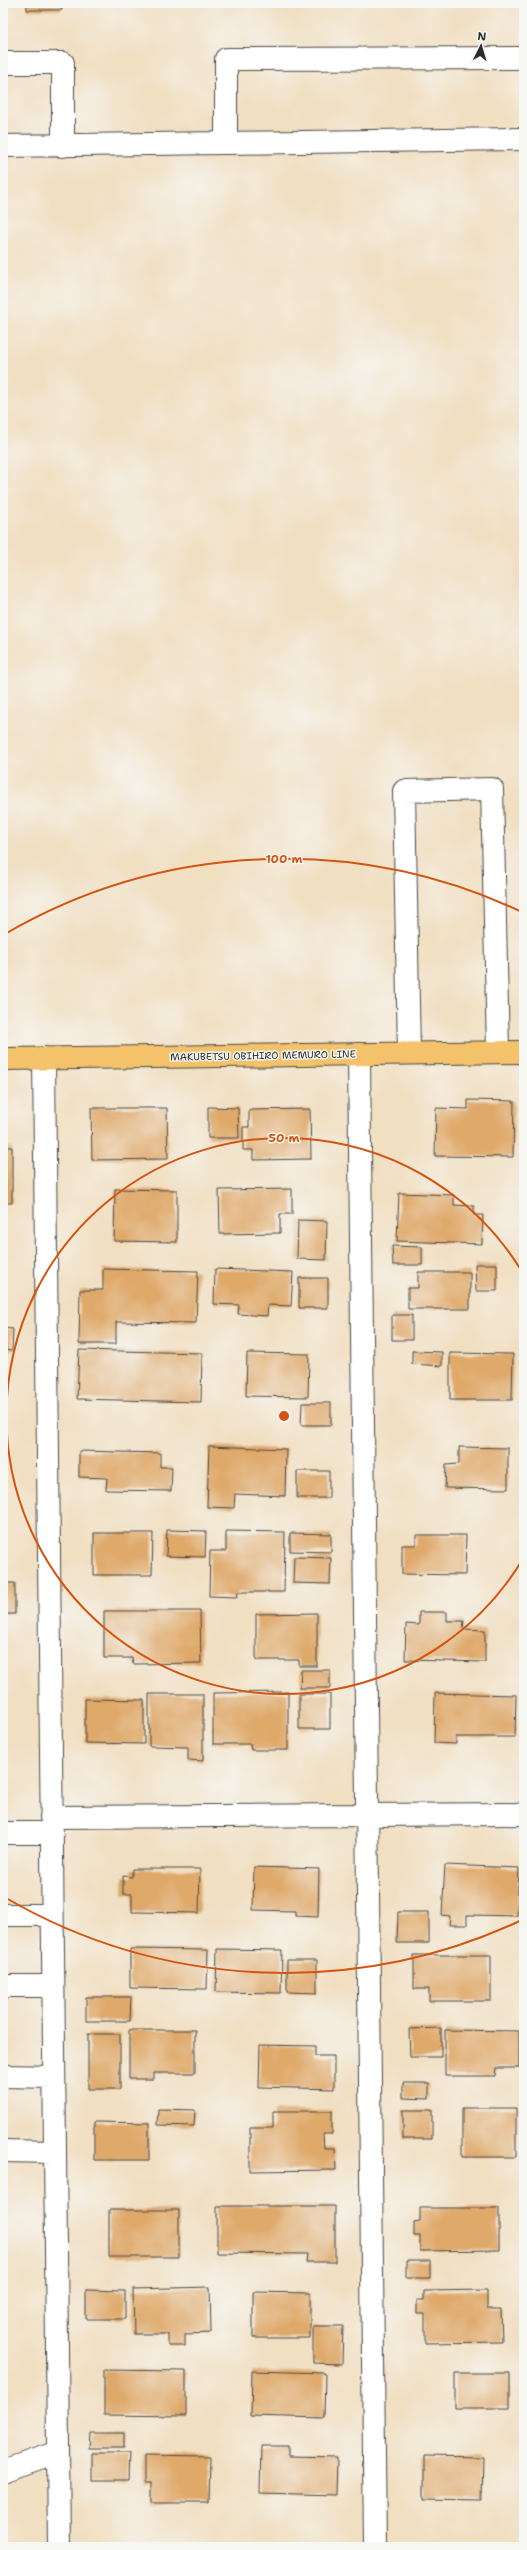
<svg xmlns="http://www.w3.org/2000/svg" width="527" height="2550" viewBox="0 0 527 2550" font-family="'Shantell Sans',sans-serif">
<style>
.building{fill:#dfa96a}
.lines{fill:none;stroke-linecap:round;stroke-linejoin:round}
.minor-casing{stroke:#494642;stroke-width:24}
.major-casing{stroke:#494642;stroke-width:24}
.minor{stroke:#fff;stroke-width:22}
.major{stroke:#f3c26a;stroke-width:22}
.ring{fill:none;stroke:#d5540f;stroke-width:2}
.labels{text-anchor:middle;stroke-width:3;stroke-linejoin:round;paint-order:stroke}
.street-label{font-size:10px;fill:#2b2b2b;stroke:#f6f6f2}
.centre{fill:#d5540f;stroke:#f6f6f2;stroke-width:2}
.ring-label{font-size:12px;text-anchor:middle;font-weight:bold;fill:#d5540f;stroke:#f6f6f2;stroke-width:3;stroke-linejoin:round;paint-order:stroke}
</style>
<rect width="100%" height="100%" fill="#f6f6f2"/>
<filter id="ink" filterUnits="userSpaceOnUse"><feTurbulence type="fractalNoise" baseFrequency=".025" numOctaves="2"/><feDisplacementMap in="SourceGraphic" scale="8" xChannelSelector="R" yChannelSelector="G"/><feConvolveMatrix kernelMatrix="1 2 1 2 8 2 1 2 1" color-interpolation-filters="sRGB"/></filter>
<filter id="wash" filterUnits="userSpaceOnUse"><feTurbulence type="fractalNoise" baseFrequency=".012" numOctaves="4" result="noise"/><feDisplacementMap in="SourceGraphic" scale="16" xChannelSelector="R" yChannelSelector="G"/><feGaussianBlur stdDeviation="0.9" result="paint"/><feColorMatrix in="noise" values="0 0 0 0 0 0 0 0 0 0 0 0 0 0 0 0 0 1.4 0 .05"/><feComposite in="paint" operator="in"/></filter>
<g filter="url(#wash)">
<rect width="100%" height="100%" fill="#f1dfc2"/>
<g id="blocks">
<path class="building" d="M27,3H62V10H27Z
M468,1100L514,1101L513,1157L435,1156L436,1108L468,1109Z
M208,1107L238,1108L239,1138H208Z
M91,1108H167L168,1159L92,1160Z
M310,1109L311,1159L253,1160V1150H243V1127H249V1110Z
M3,1147H12V1203H3Z
M115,1189L177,1190V1242L114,1241Z
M292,1189V1214H280V1233L220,1234L219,1190Z
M399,1193L454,1195V1205L474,1206V1215H483L482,1244L397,1241Z
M298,1220L327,1221L326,1260L297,1259Z
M392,1246L422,1247V1265H393Z
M475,1264H497V1291H476Z
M103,1269L198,1271L196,1323L116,1322V1344H79L80,1290H103Z
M215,1269L293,1272L291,1306L268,1305L267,1316L238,1314L239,1305L214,1304Z
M418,1272H470V1309H408V1288H418Z
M299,1278H328V1308H299Z
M392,1315H412V1340H392Z
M3,1328L13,1329L12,1351L3,1350Z
M79,1350L202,1353L201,1402L77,1399Z
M412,1351L442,1352V1366L412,1364Z
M247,1353L309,1354L308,1397L246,1396Z
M450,1353L513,1354L512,1400H450Z
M302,1403H331V1425H301Z
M209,1446L286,1449L285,1496L235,1494L234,1508L207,1507Z
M459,1447L508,1448V1489L445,1488L446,1465L459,1464Z
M79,1451L160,1453V1467H172L171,1491L106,1490L107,1478L79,1477Z
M297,1471H329V1498H297Z
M167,1530L206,1531L205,1557L166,1556Z
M226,1531L285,1532L284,1592H238L237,1597L209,1596L210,1551H226Z
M94,1533H153L152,1575H94Z
M290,1533L331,1534V1552L290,1551Z
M416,1535H466L465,1575L402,1574V1545H416Z
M294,1557L331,1558L330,1584L293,1583Z
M3,1583H15V1614H3Z
M104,1611H200L201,1663L133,1664L132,1658H104Z
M419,1612H447V1621H464L463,1629L485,1630V1662L405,1660L406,1624L419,1625Z
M317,1613V1666H299V1660H256V1614Z
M301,1670H330V1688H300Z
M288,1692V1750H251L250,1744H213V1693Z
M435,1693L516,1695L515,1737H456V1744L434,1743Z
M149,1694H203V1761L188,1760V1747L149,1746Z
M299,1694H330V1729H299Z
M85,1699L144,1700V1744L85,1743Z
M445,1865L519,1868L517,1916L467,1915V1925H449L450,1916L442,1915Z
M254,1867L319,1869L318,1917L295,1916V1911L253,1910Z
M132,1869H200L199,1913L132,1912V1894H123V1876L132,1877Z
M398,1912H429V1943H397Z
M130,1949L208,1950L207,1989L130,1988Z
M217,1949L282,1950L281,1993L216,1992Z
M414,1955H491V2001H429V1989H414Z
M287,1960H317V1993L287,1992Z
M86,1997H131L130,2021H86Z
M441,2028V2057H410L409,2029Z
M129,2030H195V2073H153V2079H129Z
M445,2030L519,2031V2068H496L495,2076H445Z
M88,2034H120V2089H88Z
M260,2045L315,2046V2056H334V2089L259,2087Z
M403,2083H429V2099L403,2098Z
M462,2108H516V2157H462Z
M158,2109L195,2110L194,2126L157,2125Z
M403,2110H432V2139H403Z
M273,2111H332V2134H323L324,2148H335L336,2170L250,2171V2128H273Z
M94,2122L149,2123V2160H94Z
M217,2206H335V2262H306L307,2254L217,2253Z
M420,2208H499V2250L420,2251V2236H414V2222L420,2221Z
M109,2210H179V2257H109Z
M406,2261H430V2278H406Z
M210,2287L211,2333L185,2334V2346H168V2334H134L133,2289Z
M86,2290L125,2291V2319H86Z
M487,2290V2309H501L502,2342L425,2343V2314H417V2300H424V2291Z
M253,2292L310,2293V2338H253Z
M313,2326H343L342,2364L313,2363Z
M104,2370L186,2371V2416L104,2415Z
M252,2371L325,2373L324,2418L251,2416Z
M455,2373H510V2408H455Z
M90,2433H124V2448H89Z
M261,2446H288V2456L337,2457L336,2495L260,2493Z
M92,2453H129L128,2480H92Z
M144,2455L210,2456L209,2503H151V2483H144Z
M424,2456L483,2457L482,2500L424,2499Z"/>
</g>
</g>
<g filter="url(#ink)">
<use href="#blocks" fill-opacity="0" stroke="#494642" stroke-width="1"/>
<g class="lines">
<g class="minor-casing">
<path id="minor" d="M3,63H63V146
M226,143V59L524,58
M3,146L524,139
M409,1053L404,791L492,789L498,1052
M359,1054L375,2547
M44,1058L59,2547
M51,1817L524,1814
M3,1833H51
M3,1915H52
M3,1986H53
M3,2076L54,2077
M3,2151L55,2152
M3,2471L58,2452"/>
</g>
<g class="major-casing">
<path id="major" d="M3,1059L524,1052"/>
</g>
<use href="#minor" class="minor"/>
<use href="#major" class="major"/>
</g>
</g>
<g class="ring">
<path d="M524 1557A278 278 0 1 1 524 1275"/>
<path d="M524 1919A557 557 0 0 1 6 1898M5 934A557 557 0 0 1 524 913"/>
</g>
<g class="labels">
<g class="street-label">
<text transform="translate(263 1055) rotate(-1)" y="4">MAKUBETSU OBIHIRO MEMURO LINE</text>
</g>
</g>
<circle cx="284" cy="1416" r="6" class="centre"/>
<g class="ring-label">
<text x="284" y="863">100 m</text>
<text x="284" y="1142">50 m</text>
</g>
<rect width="527" height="2550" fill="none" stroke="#f6f6f2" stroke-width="16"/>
<g transform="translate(481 46) rotate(5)" stroke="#f6f6f2" stroke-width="3" paint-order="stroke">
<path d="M0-3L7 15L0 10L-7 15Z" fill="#2b2b2b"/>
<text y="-6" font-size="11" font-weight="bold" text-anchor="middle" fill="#2b2b2b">N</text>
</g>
</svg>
